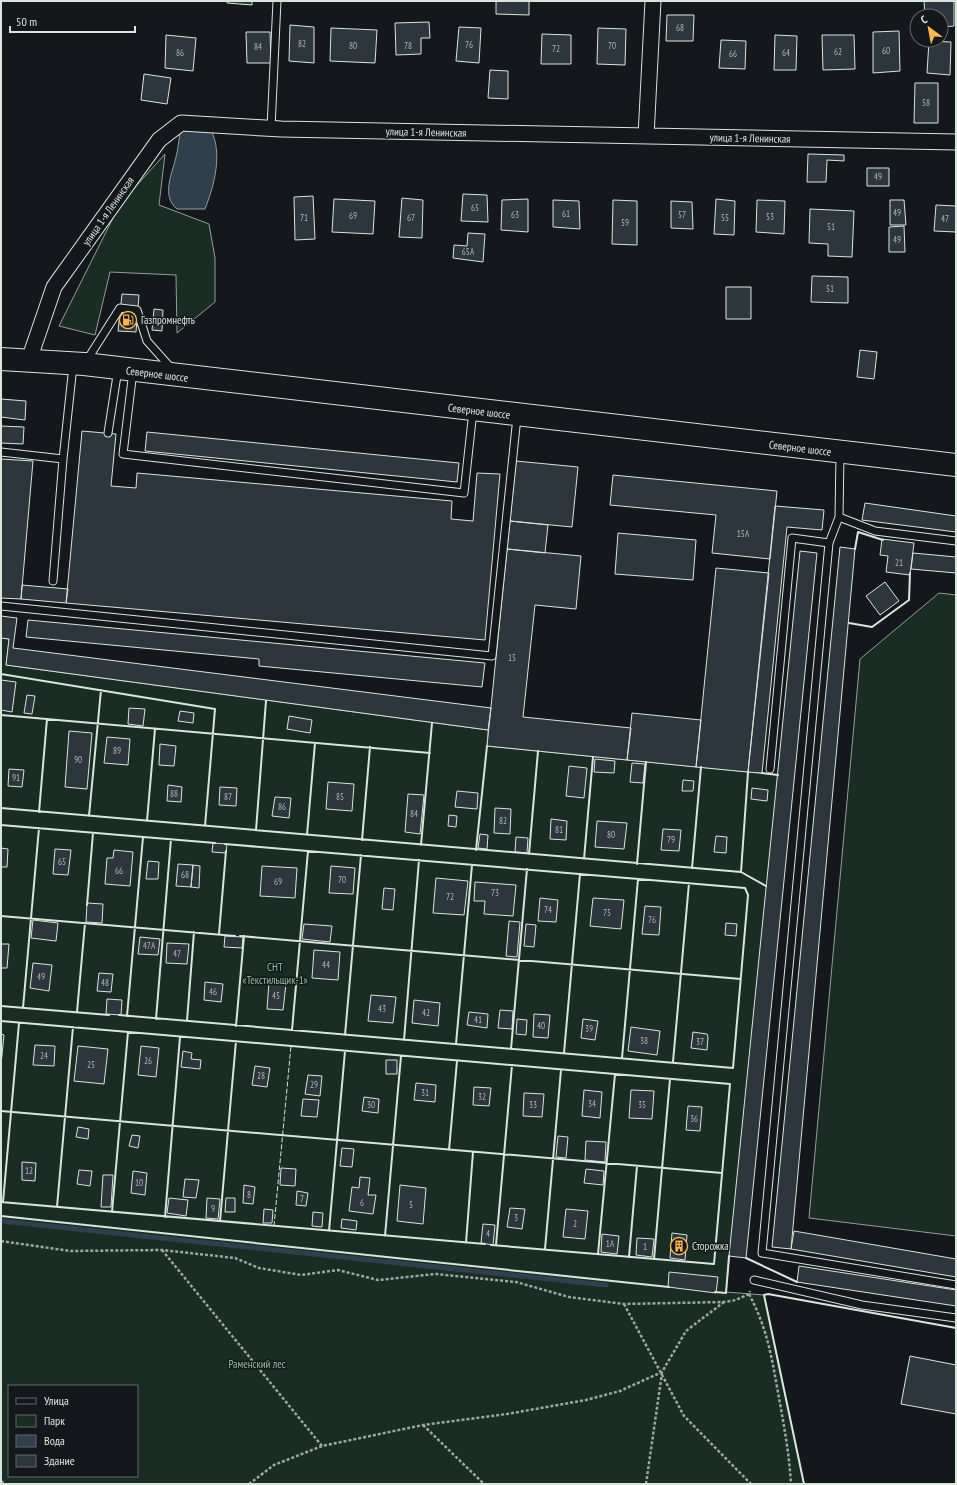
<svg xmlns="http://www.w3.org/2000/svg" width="957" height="1485" viewBox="0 0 957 1485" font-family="'PT Sans Narrow',sans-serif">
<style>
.green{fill:#1a2d24;stroke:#939e99;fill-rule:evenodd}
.water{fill:#2f3f4d;stroke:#939e99}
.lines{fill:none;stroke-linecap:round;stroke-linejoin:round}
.stream{stroke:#2f3f4d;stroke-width:5}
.building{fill:#2c363c;stroke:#d8e6dc}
.lane-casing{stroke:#d8e6dc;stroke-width:9}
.street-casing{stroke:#d8e6dc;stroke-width:17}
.primary-casing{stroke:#d8e6dc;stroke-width:24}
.path{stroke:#9da8a2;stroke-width:2.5;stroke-dasharray:3 2;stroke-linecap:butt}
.lane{stroke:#14181c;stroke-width:7}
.street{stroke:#14181c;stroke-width:15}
.primary{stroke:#14181c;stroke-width:22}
.fence{stroke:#d8e6dc;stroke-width:1;stroke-dasharray:5 2;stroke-linecap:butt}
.wall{stroke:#d8e6dc;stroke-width:2}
.labels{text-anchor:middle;stroke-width:3;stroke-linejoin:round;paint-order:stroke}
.number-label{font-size:9px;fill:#adbab4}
.street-label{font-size:11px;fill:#d8e6dc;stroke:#14181c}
.poi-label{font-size:11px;fill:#d8e6dc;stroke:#14181c;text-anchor:start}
.park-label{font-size:11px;fill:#8ac095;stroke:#14181c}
</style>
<rect width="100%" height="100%" fill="#14181c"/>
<path class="green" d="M165,154L159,205L209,224L215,258V302L177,333L176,275L110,272L95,335L59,326L120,204Z
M939,593L956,595V1236L809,1218L860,659Z
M1,638L9,639L6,665L488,730L487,746L778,775L726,1292L764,1295L804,1484H1ZM9,1386H137V1476H9Z"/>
<path class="water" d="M188,130H211C223,154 214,186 205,209H177C161,196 172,174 176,157C178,149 179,140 180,132Z"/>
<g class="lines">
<path class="stream" d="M1,1221L606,1285"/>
</g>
<path class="building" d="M227,1H252V5L227,3Z
M496,1H529V15L496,14Z
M924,1H954V26L941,27V16H925Z
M667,15H694L693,41H666Z
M429,22L430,38H421V54L396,55L395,23Z
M290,25L314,27V63L289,61Z
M459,27L481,28L479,63L456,61Z
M331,28L377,30L375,63L330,61Z
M598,28L626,29L625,65L597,64Z
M899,31L900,71L873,73V32Z
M246,32H270L271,63H247Z
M542,34L571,35V64H541Z
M166,35L196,38L193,71L165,68Z
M775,35L797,36L796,70H774Z
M822,35H854L855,69L823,70Z
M721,40L746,41L745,69L719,68Z
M929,41L951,42L950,75L927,73Z
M490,70L508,71V99L488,98Z
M144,74L171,78L167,104L141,100Z
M915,83H938V123H914Z
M808,154L844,155V161L827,160L826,182H807Z
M867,168H889V186H867Z
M463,194L487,195L488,222L461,221Z
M313,196L315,239L295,240L294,197Z
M402,198L423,200L422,238L399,237Z
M334,199L375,201L373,234L332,232Z
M528,199V232L501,230L502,200Z
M716,199L735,201L734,235L714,234Z
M553,200L579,201L580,229L553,227Z
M613,200L637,201V245L612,244Z
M757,200L785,201L784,234L756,232Z
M890,200H904L906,225H890Z
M671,201L692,202L693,229L671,228Z
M936,205L956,206V232L934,231Z
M810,209L854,211L852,257L828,256V244L809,243Z
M904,226L905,252H889V227Z
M468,233L485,234L483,262L453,258L454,245L467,246Z
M812,276L848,277V303L811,302Z
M726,287H751V319H726Z
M122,294L139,295L136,332L118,331Z
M154,309L163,310L162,331L152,330Z
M860,350L877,352L874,379L857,377Z
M1,399L26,401L25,420L1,417Z
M1,426L24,427L23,444L1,443Z
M82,431L116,434L111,486L136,488L137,473L452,501L451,519L473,521L477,473L500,474L485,640L66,603Z
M147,432L459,463L457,482L145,451Z
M1,459L33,461L21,599L1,598Z
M516,461L578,467L572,527L510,521Z
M613,475L777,491L770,559L712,553L716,515L610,505Z
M865,503L956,516V532L862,520Z
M775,506L824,510L822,530L787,527L762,773L748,772Z
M510,521L548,525L545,553L507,549Z
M618,533L696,540L693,580L615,574Z
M882,539L914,543L910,575L886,572L888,556L880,555Z
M840,547L855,549L791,1249L772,1247Z
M507,549L581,556L576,609L535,605L523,717L631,728L627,760L487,746Z
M800,551L817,553L746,1258L729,1256Z
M913,553L956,557V573L911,569Z
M716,568L769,573L748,772L696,767Z
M885,582L899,601L880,615L866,596Z
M22,585L68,589L66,603L21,599Z
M1,616L17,618L13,648L491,708L488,730L6,665L9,639L1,638Z
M28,620L485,663L482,687L259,666V659L26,637Z
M1,680L16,682L12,712L1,710Z
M27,695L35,696L32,714L24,713Z
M129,708L145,709L143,726L128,724Z
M180,711L194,713L193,723L178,721Z
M632,713L701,720L696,767L627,760Z
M289,716L312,720L310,733L287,729Z
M69,731L92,733L87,789L65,787Z
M107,737L130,739L128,765L104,763Z
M160,744L176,746L174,766L159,765Z
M595,759L615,761L614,773L594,772Z
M632,763L645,764L643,783L630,782Z
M569,766L587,768L584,798L566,796Z
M9,769L24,770L22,787L8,786Z
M683,780L694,781L693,791H682Z
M328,782L354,784L352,811L326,809Z
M168,785L182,787L181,802L167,801Z
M220,787L237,788L236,806L219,805Z
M752,788L768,790L767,801L751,799Z
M457,791L478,793L477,809L455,807Z
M408,794L424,795L420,834L405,832Z
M275,797L291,798L289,818L272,816Z
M495,808L511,809L510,834L494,833Z
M449,815L457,816L456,827L448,826Z
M551,819L567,821L566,840L550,839Z
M597,821L627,823L624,849L595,847Z
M663,829L681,830L679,851L661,850Z
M480,834L488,835L487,849L478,848Z
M716,836L727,837L726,853L714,852Z
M516,837L528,838L527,853L515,852Z
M213,843L227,844L226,853L212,852Z
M1,848L8,849L7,867H1Z
M55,849L71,850L68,875L53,874Z
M114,850L133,852L130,886L105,884L107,858H113Z
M148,861L159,862L158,879H146Z
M178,864L193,865L191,887L176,886Z
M193,865L200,866L199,888L191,887Z
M262,866L297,868L295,898L260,896Z
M331,866L355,868L353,894L329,893Z
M436,878L468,881L464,915L433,913Z
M475,882L516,885L513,916L484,914L485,901H474Z
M384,888L395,889L393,910L382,909Z
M540,898L558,900L556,922L538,921Z
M593,898L624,900L621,929L590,926Z
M87,903L103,904L102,923L86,922Z
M645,906L661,907L659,935L642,934Z
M33,920L58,923L56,941L31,938Z
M509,921L520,922L517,957L506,956Z
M726,923L737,924L736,936L725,935Z
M304,924L332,926L330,942L302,939Z
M526,924L536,925L534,947L524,946Z
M225,936L243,937L242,948L224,947Z
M140,937L160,939L158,955L138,954Z
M167,943L189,944L187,964L166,963Z
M1,944H9L7,968H1Z
M314,950L340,952L338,980L312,978Z
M33,963L52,965L49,991L30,988Z
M99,973L113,974L111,992L97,991Z
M205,982L223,984L221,1002L204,1000Z
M269,982L286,984L283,1010L267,1009Z
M371,995L396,997L393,1023L368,1021Z
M107,999L122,1000L121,1015L106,1014Z
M414,1000L440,1003L438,1026L412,1023Z
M500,1010L513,1011L512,1029L498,1028Z
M469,1012L488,1014L487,1028L467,1025Z
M534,1014L550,1015L548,1038L533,1037Z
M517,1019L527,1020L526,1035L516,1034Z
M583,1019L598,1021L595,1040L581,1038Z
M631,1027L660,1031L657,1055L628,1051Z
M693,1032L707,1034L708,1037L707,1050L691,1048Z
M1,1034L4,1035L1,1065Z
M35,1045L55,1046L54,1066L33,1065Z
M78,1046L108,1049L104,1084L74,1081Z
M141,1046L159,1048L156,1077L138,1075Z
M183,1051L192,1053L191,1059L201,1060L200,1069L181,1067Z
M386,1060H397V1074H386Z
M255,1066L270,1068L267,1087L252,1085Z
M308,1075L322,1076L320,1096L305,1094Z
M416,1083L436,1085L435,1102L414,1100Z
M474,1087L491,1088L489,1106L473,1105Z
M584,1090L602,1092L600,1118L582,1116Z
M631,1090L654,1091L652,1119L629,1118Z
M524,1093L544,1094L542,1117L523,1116Z
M364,1097L379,1099L378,1113L362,1111Z
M303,1099L319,1100L317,1117L301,1116Z
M688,1106L702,1107L700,1131L686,1130Z
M78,1127L89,1129L88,1139L76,1137Z
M132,1135L140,1136L138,1148L129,1146Z
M558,1136L568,1137L566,1158L556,1157Z
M586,1141L606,1142L605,1162L585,1160Z
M342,1148L354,1149L352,1167L340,1166Z
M22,1162L36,1163L35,1181L22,1180Z
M281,1168L296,1169L295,1186L280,1185Z
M586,1169L604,1171L603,1185L584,1183Z
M79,1170L92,1171L90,1186L77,1184Z
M133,1171L147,1173L145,1195L131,1193Z
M103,1175H113L111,1207H101Z
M360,1177L370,1178L368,1195H376L373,1214L349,1211L352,1187L359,1188Z
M185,1179L199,1180L196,1198L183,1197Z
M244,1185L255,1187L253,1204L243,1203Z
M400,1185L426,1188L423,1224L397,1221Z
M297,1191L308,1193L306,1206L296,1205Z
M169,1198L188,1200L186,1216L167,1213Z
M207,1198L220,1199L218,1219L206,1218Z
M226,1198H235V1212H225Z
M510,1208L525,1209L522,1229L507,1227Z
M264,1209L273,1210L272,1223H263Z
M566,1209L588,1211L585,1239L563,1237Z
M313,1212L323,1213L322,1227L312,1226Z
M342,1219L357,1221L356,1230L341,1228Z
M483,1224L495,1225L493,1245L481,1243Z
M794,1231L956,1259V1277L791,1249Z
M672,1233L687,1235L685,1260L670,1258Z
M602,1234L619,1236L617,1254L601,1252Z
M637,1238L654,1239L652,1257L636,1255Z
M799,1266L956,1290V1306L797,1282Z
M669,1272L718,1277L716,1293L668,1287Z
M910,1356L956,1365V1414L901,1404Z"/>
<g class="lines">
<g class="lane-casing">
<path id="lane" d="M271,128L277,1
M87,360L120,308L137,310L147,341L172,369
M133,371L123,454L464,493L473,411
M108,433L118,369
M1,452L63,459L73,366
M840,454L839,517L829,543L762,1253L956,1285
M839,517L875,531L956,541
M53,581L63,459
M1,606L492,656L517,417
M770,769L792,538L829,543
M754,1280L862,1305L956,1318"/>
</g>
<g class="street-casing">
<path id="street" d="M646,136L653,1
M29,360L54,287L159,140L181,123L281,129L956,142"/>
</g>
<g class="primary-casing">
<path id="primary" d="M1,359L84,364L956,465"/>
</g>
<path class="path" d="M1,1241L70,1251L162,1250L235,1258L259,1268L301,1275L338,1270L378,1280L436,1274L516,1282L569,1297L624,1304L724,1302L736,1300L749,1294L750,1291
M162,1250L322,1446
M749,1294C766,1326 771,1353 777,1387C783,1420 789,1451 791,1484
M624,1304L684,1416L751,1484
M423,1425L484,1484
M1,1481L5,1484
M249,1484L274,1465L322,1446L423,1425L507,1414L586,1400L620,1391L662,1372L686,1331L724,1302
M646,1484L662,1373"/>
<use href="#lane" class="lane"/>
<use href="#street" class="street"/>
<use href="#primary" class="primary"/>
<path class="fence" d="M274,1226L291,1046"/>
<path class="wall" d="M855,549L858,532L883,540
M849,623L872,627L909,600L910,573
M1,674L215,709L205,826
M1,715L430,753
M762,773L778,775
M1,808L741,872L766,886
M39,812L47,719
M89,816L101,690
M147,821L155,729
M1,825L215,843
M256,830L266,701
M307,835L315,743
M362,840L370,747
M421,845L432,723
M476,850L487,746
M529,854L538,751
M584,859L593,757
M637,864L646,762
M692,868L701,767
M741,872L748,772
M87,905L93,833
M1,916L235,936
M219,934L226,851
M240,936L741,979
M1,1006L109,1015
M23,1008L39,828
M77,1012L85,923
M119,1015L733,1068L748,895L745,888L225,844
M127,1016L143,837
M156,1019L171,839
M1,1021L730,1084L714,1264L491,1245
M187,1021L194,932
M236,1026L244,936
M292,1030L308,851
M345,1035L361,855
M404,1040L419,860
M456,1044L472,865
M511,1049L527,869
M564,1053L580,874
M622,1058L638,879
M673,1062L689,883
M1,1111L722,1173
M449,1150L457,1061
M1,1202L485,1244
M3,1202L19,1023
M57,1207L73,1027
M112,1212L128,1032
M1,1216L669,1287
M165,1217L180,1037
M220,1221L236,1041
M329,1231L345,1051
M385,1236L401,1056
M466,1243L473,1152
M496,1245L512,1065
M545,1249L561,1070
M598,1254L615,1074
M629,1257L637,1166
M746,1258L797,1282
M654,1259L670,1079
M715,1292L726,1293L729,1256
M804,1484L764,1295L768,1294L956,1328"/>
</g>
<defs>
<g id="fuel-ring" transform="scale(0.9)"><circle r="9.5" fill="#14181c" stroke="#ffb74d" stroke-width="1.5"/><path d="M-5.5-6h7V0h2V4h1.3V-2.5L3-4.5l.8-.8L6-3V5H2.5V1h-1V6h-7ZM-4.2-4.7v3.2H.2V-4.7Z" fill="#ffb74d"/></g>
<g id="building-ring" transform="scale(0.9)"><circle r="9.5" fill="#14181c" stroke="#ffb74d" stroke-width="1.5"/><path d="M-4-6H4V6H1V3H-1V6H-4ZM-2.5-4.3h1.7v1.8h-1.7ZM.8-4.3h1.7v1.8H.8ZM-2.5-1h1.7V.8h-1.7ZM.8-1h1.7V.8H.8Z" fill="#ffb74d"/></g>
</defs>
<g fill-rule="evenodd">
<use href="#fuel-ring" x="128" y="320"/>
<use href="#building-ring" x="679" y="1246"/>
</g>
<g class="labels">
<g class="number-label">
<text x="680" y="31">68</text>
<text x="302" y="47">82</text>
<text x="469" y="48">76</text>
<text x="353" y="49">80</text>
<text x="408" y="49">78</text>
<text x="612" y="49">70</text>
<text x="258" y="50">84</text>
<text x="556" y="52">72</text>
<text x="886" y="54">60</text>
<text x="838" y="55">62</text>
<text x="180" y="56">86</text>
<text x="786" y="56">64</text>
<text x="733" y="57">66</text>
<text x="926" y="106">58</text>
<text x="878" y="180">49</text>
<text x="475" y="211">65</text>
<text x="897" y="216">49</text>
<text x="566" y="217">61</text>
<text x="515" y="218">63</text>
<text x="682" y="218">57</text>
<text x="353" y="219">69</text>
<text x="770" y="220">53</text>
<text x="304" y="221">71</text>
<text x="411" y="221">67</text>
<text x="725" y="221">55</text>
<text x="945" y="222">47</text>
<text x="625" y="226">59</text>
<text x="831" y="230">51</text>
<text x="897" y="243">49</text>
<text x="468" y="255">65А</text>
<text x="830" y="292">51</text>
<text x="743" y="537">15А</text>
<text x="899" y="566">21</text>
<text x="512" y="661">15</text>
<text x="117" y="754">89</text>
<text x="78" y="763">90</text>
<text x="16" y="781">91</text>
<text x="174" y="797">88</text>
<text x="228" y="800">87</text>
<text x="340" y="800">85</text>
<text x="282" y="810">86</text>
<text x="414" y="817">84</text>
<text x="503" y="824">82</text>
<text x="559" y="833">81</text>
<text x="611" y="838">80</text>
<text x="671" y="843">79</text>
<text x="62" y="865">65</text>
<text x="119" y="874">66</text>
<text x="185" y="878">68</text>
<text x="342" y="883">70</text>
<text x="278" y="885">69</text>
<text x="495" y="896">73</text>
<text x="450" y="900">72</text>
<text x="548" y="913">74</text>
<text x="607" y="916">75</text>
<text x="652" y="923">76</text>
<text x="149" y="949">47А</text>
<text x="177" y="957">47</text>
<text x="326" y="968">44</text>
<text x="41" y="980">49</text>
<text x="105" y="986">48</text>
<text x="213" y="995">46</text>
<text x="276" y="999">45</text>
<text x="382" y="1012">43</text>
<text x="426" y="1016">42</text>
<text x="478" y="1023">41</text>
<text x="541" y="1029">40</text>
<text x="589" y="1032">39</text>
<text x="644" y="1044">38</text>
<text x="700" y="1045">37</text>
<text x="44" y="1059">24</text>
<text x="148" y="1064">26</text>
<text x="91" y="1068">25</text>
<text x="261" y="1079">28</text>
<text x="314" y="1088">29</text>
<text x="425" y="1096">31</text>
<text x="482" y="1100">32</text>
<text x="592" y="1107">34</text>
<text x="371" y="1108">30</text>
<text x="533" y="1108">33</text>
<text x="642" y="1108">35</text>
<text x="694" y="1122">36</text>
<text x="29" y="1174">12</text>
<text x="139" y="1186">10</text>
<text x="249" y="1198">8</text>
<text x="302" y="1202">7</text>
<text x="362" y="1206">6</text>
<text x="411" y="1208">5</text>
<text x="213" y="1212">9</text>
<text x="516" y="1221">3</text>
<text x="575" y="1227">2</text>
<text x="488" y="1237">4</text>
<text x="610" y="1247">1А</text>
<text x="645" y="1250">1</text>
</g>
<g class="street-label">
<text transform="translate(426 132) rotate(1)" y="4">улица 1-я Ленинская</text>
<text transform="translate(750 138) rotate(1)" y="4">улица 1-я Ленинская</text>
<text transform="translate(108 211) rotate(-55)" y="4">улица 1-я Ленинская</text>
<text transform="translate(157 374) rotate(7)" y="4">Северное шоссе</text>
<text transform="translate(479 411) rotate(7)" y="4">Северное шоссе</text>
<text transform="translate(800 448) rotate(7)" y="4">Северное шоссе</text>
</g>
<g class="poi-label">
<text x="141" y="324">Газпромнефть</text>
<text x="692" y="1250">Сторожка</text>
</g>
<g class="park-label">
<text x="275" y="971">СНТ<tspan x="275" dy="13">«Текстильщик-1»</tspan></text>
<text x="257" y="1368">Раменский лес</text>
</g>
</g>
<rect width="957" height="1485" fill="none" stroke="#d8e6dc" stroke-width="4"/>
<rect x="8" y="1385" width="130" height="92" fill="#14181c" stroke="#626a69"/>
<rect x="16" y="1398" width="20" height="6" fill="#14181c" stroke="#626a69"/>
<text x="44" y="1405" font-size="12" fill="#d8e6dc">Улица</text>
<rect x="16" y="1415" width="20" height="12" fill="#1a2d24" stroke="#626a69"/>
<text x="44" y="1425" font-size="12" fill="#d8e6dc">Парк</text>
<rect x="16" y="1435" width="20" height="12" fill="#2f3f4d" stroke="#626a69"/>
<text x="44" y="1445" font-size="12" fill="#d8e6dc">Вода</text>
<rect x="16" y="1455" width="20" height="12" fill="#2c363c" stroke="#626a69"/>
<text x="44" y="1465" font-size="12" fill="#d8e6dc">Здание</text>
<g transform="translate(929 28) rotate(328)"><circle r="19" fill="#14181c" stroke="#626a69"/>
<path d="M0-3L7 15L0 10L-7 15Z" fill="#ffb74d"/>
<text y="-6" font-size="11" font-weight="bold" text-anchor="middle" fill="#d8e6dc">С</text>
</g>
<path d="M10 26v6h125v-6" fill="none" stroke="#d8e6dc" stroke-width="2"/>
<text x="16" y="26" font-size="12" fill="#d8e6dc" stroke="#14181c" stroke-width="3" paint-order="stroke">50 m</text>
</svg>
